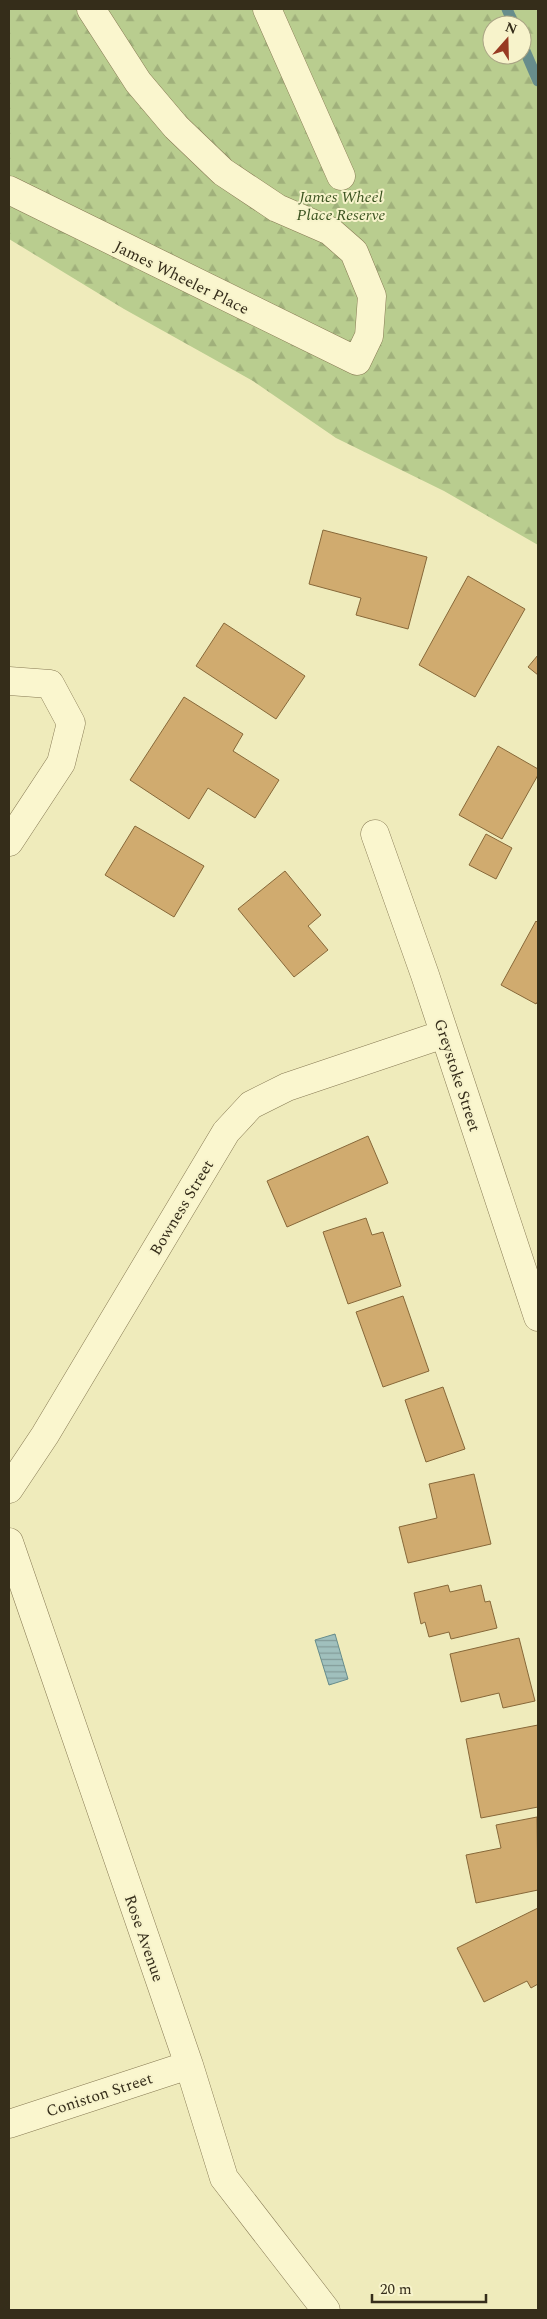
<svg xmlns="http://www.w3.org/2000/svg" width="547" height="2319" viewBox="0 0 547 2319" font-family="Spectral,serif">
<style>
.forest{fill:url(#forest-firs);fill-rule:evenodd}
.water{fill:url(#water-rules);stroke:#678d8c}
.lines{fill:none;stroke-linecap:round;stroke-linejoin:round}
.stream{stroke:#678d8c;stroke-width:11}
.building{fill:#d0ab6f;stroke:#876839}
.minor-casing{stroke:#877a54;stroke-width:29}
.minor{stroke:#faf6ce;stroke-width:28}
.labels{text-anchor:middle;stroke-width:4;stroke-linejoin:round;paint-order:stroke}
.park-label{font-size:16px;font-style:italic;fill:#3b5320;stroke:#f7f3cb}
.street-label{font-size:16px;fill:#352d1a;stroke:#f7f3cb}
</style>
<defs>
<pattern id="forest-firs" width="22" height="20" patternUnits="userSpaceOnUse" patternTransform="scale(1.25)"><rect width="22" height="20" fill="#b9cd8f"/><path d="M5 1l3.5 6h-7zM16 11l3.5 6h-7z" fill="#a0b07b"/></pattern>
<pattern id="water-rules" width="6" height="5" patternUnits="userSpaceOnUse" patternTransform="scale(1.25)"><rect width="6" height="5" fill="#a0c0bd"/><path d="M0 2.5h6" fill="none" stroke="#839c99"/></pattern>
</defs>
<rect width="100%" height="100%" fill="#efebbb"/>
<path class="forest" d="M9,9H538V545L444,491L336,438L253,381L124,309L9,239ZM492,25H522V55H492Z"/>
<path class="water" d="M335,1634L348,1679L329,1685L315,1640Z"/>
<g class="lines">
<path class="stream" d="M507,9L514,25
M522,44L538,81"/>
</g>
<path class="building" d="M323,530L427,557L408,629L356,615L361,598L309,584Z
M468,576L525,609L475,697L419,665Z
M224,623L305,676L276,719L196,666Z
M538,655V675L528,667Z
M184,697L243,734L233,751L279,780L255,818L208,788L189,819L130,780Z
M498,746L538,769V775L502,839L459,815Z
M135,826L204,866L174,917L105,875Z
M486,834L512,848L496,879L469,865Z
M285,871L321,915L308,926L328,950L294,977L238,909Z
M536,921L538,923V1001L536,1004L501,985Z
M368,1136L388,1183L287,1227L267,1181Z
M366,1218L372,1235L383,1232L401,1286L348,1304L323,1232Z
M403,1296L429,1371L383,1387L356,1312Z
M443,1387L465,1449L426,1462L405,1400Z
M474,1474L491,1544L408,1563L399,1527L437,1518L429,1484Z
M448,1585L450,1592L481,1585L485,1602L490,1601L497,1628L451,1639L449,1632L429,1637L425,1622L421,1624L414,1593Z
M519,1638L535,1701L503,1708L499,1693L461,1702L450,1654Z
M538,1725V1807L481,1818L466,1739Z
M537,1817L538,1890L476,1903L466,1855L501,1848L496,1825Z
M538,1908V1984L531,1988L527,1981L484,2002L457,1948Z"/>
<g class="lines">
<g class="minor-casing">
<path id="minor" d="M267,9L341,176
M9,190L357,361L369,336L372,296L354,252L330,231L277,208L223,172L176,127L138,82L91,9
M9,681L50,684L71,723L61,763L9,842
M375,834L425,975L538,1317
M9,1489L45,1435L226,1132L251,1105L287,1087L444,1034
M9,1542L189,2065L224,2178L326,2310
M9,2124L189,2065"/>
</g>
<use href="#minor" class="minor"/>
</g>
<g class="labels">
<g class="park-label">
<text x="341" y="202">James Wheel<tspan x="341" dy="18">Place Reserve</tspan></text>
</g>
<g class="street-label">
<text transform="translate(182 277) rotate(26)" y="6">James Wheeler Place</text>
<text transform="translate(458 1075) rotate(72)" y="6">Greystoke Street</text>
<text transform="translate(181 1207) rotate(-59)" y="6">Bowness Street</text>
<text transform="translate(145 1938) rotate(71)" y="6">Rose Avenue</text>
<text transform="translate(99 2094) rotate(-18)" y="6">Coniston Street</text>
</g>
</g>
<rect width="547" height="2319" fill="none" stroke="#352d1a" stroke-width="20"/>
<g transform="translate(507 40) rotate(20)"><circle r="24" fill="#f7f3cb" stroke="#a9a484"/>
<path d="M0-4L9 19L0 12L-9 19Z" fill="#983a22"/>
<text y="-8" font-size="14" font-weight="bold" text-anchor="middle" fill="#352d1a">N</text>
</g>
<path d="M372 2294v8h114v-8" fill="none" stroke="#352d1a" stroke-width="2.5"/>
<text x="380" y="2294" font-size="15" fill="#352d1a" stroke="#f7f3cb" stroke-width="4" paint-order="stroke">20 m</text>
</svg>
